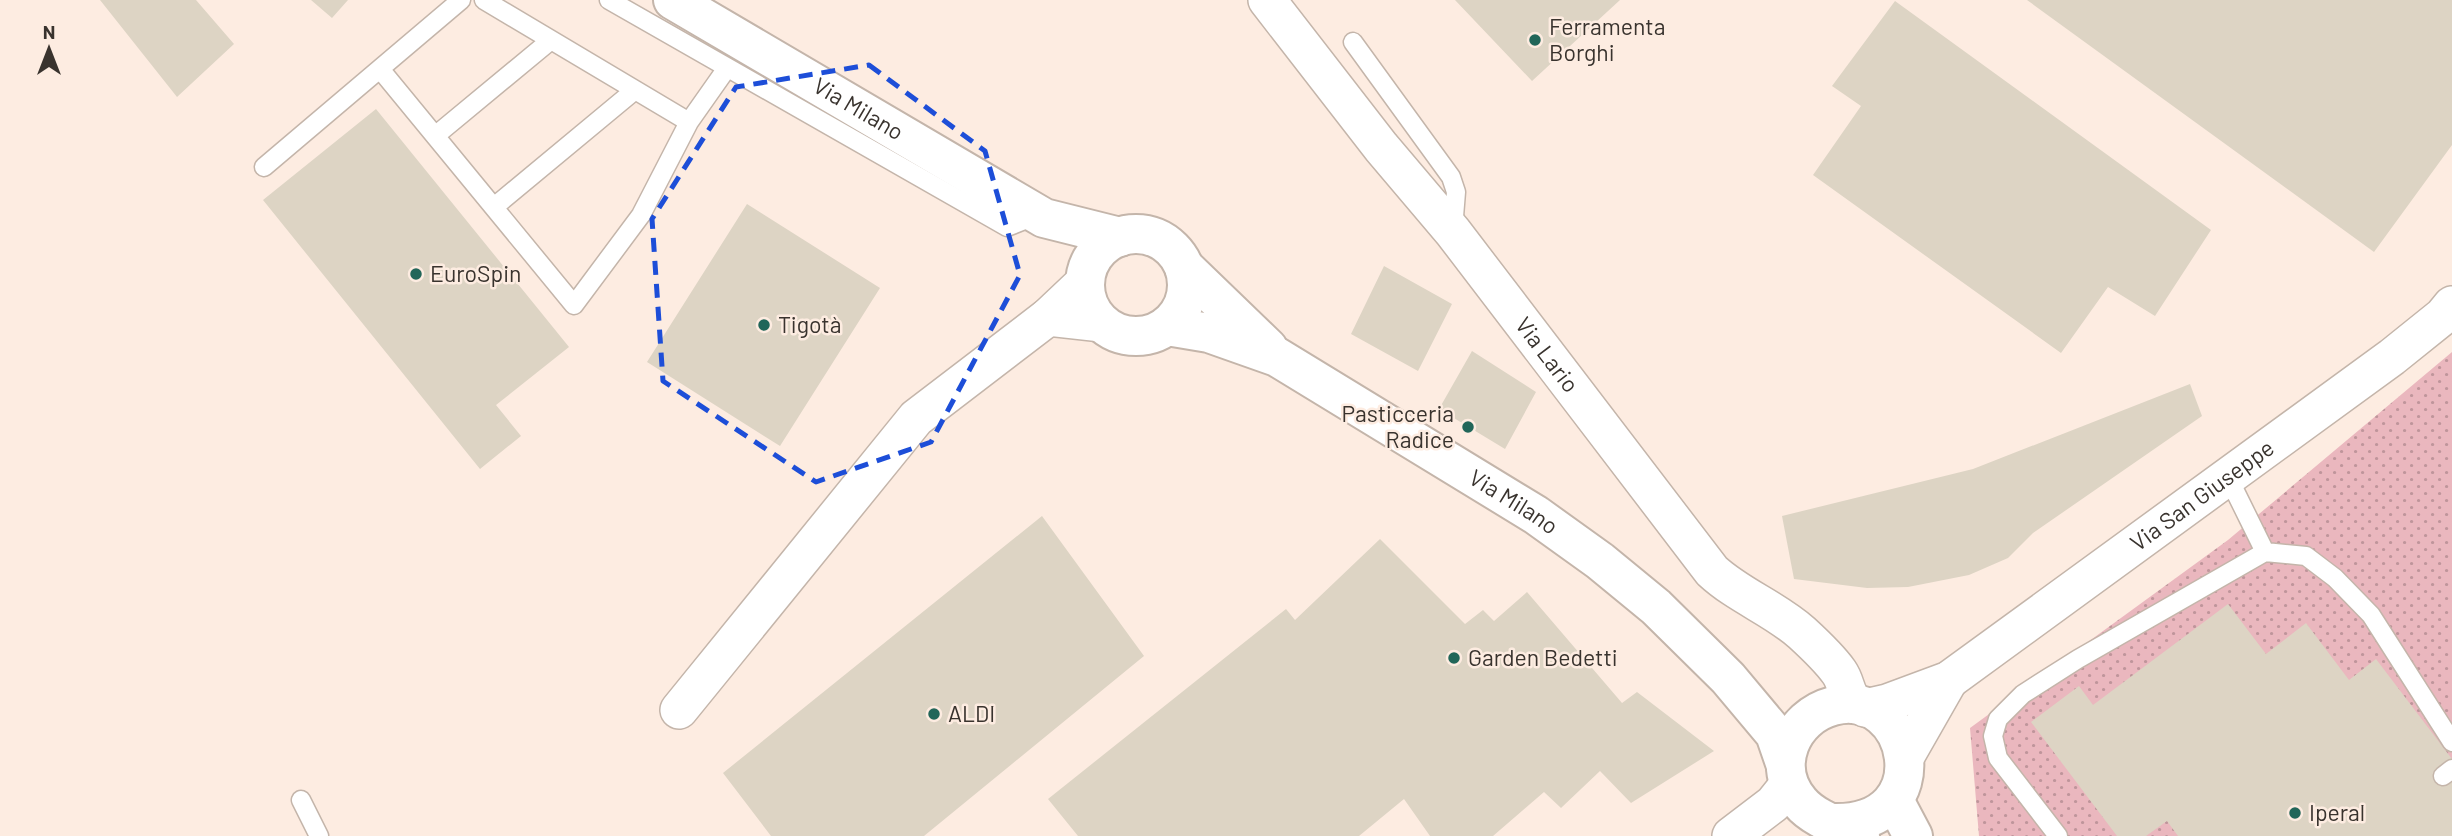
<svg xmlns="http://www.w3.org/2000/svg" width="2452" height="836" viewBox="0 0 2452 836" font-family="Barlow,sans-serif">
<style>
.grass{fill:url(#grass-dots)}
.building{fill:#ddd4c4}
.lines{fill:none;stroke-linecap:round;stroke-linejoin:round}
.service-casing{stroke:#c4b5aa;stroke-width:21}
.minor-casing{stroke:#c4b5aa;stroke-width:40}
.secondary-casing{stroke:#c4b5aa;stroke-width:42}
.service{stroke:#fff;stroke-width:18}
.minor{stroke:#fff;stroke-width:37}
.secondary{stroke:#fff;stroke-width:38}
.marked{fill:none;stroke:#1d4ed8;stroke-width:5;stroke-dasharray:14 9;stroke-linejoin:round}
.poi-dot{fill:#216659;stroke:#fdece1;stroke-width:2.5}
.labels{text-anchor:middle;stroke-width:5;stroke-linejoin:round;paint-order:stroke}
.poi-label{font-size:23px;fill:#39332e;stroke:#fdece1;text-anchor:start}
.street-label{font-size:23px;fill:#39332e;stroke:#fdece1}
</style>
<defs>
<pattern id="grass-dots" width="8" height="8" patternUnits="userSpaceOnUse" patternTransform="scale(1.75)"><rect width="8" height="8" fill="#eab7be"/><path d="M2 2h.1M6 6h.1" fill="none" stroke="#bf959b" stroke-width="1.8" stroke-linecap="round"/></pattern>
</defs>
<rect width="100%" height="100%" fill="#fdece1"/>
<path class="grass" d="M2452,352V836H1979L1970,728L2228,540Z"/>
<path class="building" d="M100,0H196L234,44L177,97Z
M311,0H348L332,18Z
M1455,0H1620L1532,81Z
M2027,0H2452V145L2374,252Z
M1895,1L2211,230L2155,316L2108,287L2061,353L1813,175L1861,106L1832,86Z
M376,109L569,347L496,405L521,436L480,469L263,200Z
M747,204L880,288L780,446L647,362Z
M1384,266L1452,304L1418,371L1351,334Z
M1472,351L1536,392L1505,449L1439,409Z
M2190,384L2202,416L2033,533L2008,558L1969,575L1908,587L1867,588L1794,579L1782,516L1973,469Z
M1042,516L1144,656L924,836H771L723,773Z
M1380,539L1465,624L1483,610L1494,621L1527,592L1622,703L1637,692L1714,751L1631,803L1600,771L1561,808L1544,792L1493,836H1430L1404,799L1359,836H1078L1048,799L1286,609L1295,620Z
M2228,604L2266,654L2306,623L2349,680L2376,659L2452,759V836H2178L2167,821L2146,836H2117L2031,722L2079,686L2093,705Z"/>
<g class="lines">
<g class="service-casing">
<path id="service" d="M609,0L1007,227L1037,215
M1353,42L1451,177L1456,192L1453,229
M380,69L574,305L641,215L689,122L484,0
M689,122L727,68
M435,136L551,40
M264,167L461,0
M494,207L635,90
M2228,477L2265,552
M2443,776L2452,769
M301,800L319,836
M2058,836L1998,758L1993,736L1998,719L2023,694L2078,659L2265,552L2306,556L2335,578L2371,615L2452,742"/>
</g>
<g class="minor-casing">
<g id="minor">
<path id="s1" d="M1267,0L1381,147L1453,232L1712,571C1739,596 1774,608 1802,633C1814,644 1829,658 1839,672C1847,683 1845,695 1856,705"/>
<path d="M1048,317L1102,323"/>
<path id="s2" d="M1865,708L1887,703L1949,680L2392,357L2443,316L2452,305"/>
<path d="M679,710L916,418L1048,317L1085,282"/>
<path d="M1904,759L1949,680"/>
<path d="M1731,836L1773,804L1789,784"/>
</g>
</g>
<g class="secondary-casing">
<g id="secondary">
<path id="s3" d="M673,0L1044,218L1120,237"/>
<circle cx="1136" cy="285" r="51"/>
<path d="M1184,267L1268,348"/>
<path id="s4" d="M1167,326L1209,333L1277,357L1536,515L1600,561L1656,607L1728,678L1775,734L1785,763"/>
<path d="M1894,800L1913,836"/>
<path d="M1833,823C1943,826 1912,685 1833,706C1791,717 1770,767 1800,802C1814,819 1841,827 1860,836"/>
</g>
</g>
<use href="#service" class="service"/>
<use href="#minor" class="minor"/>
<use href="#secondary" class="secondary"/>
</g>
<path class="marked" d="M869,65L985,151L1020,275L931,442L816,482L663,381L652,219L736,87Z"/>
<g class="poi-dot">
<circle cx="1535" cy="40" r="7"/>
<circle cx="416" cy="274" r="7"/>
<circle cx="764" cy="325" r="7"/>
<circle cx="1468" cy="427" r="7"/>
<circle cx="1454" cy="658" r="7"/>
<circle cx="934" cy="714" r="7"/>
<circle cx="2295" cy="813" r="7"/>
</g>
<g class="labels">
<g class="poi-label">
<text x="1549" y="35">Ferramenta<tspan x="1549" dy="26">Borghi</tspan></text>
<text x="430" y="282">EuroSpin</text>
<text x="778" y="333">Tigotà</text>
<text x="1454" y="422" text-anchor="end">Pasticceria<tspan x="1454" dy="26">Radice</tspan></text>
<text x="1468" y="666">Garden Bedetti</text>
<text x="948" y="722">ALDI</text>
<text x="2309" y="821">Iperal</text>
</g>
<g class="street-label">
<text dy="8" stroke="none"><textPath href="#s3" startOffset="215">Via Milano</textPath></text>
<text dy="8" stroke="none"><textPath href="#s1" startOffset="452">Via Lario</textPath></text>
<text dy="8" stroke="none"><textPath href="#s2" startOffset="402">Via San Giuseppe</textPath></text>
<text dy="8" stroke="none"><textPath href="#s4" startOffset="392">Via Milano</textPath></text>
</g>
</g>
<g transform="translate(49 49)" stroke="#fdece1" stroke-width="5" paint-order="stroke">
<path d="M0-5L12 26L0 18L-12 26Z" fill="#39332e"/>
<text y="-10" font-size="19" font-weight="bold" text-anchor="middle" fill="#39332e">N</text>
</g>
</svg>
